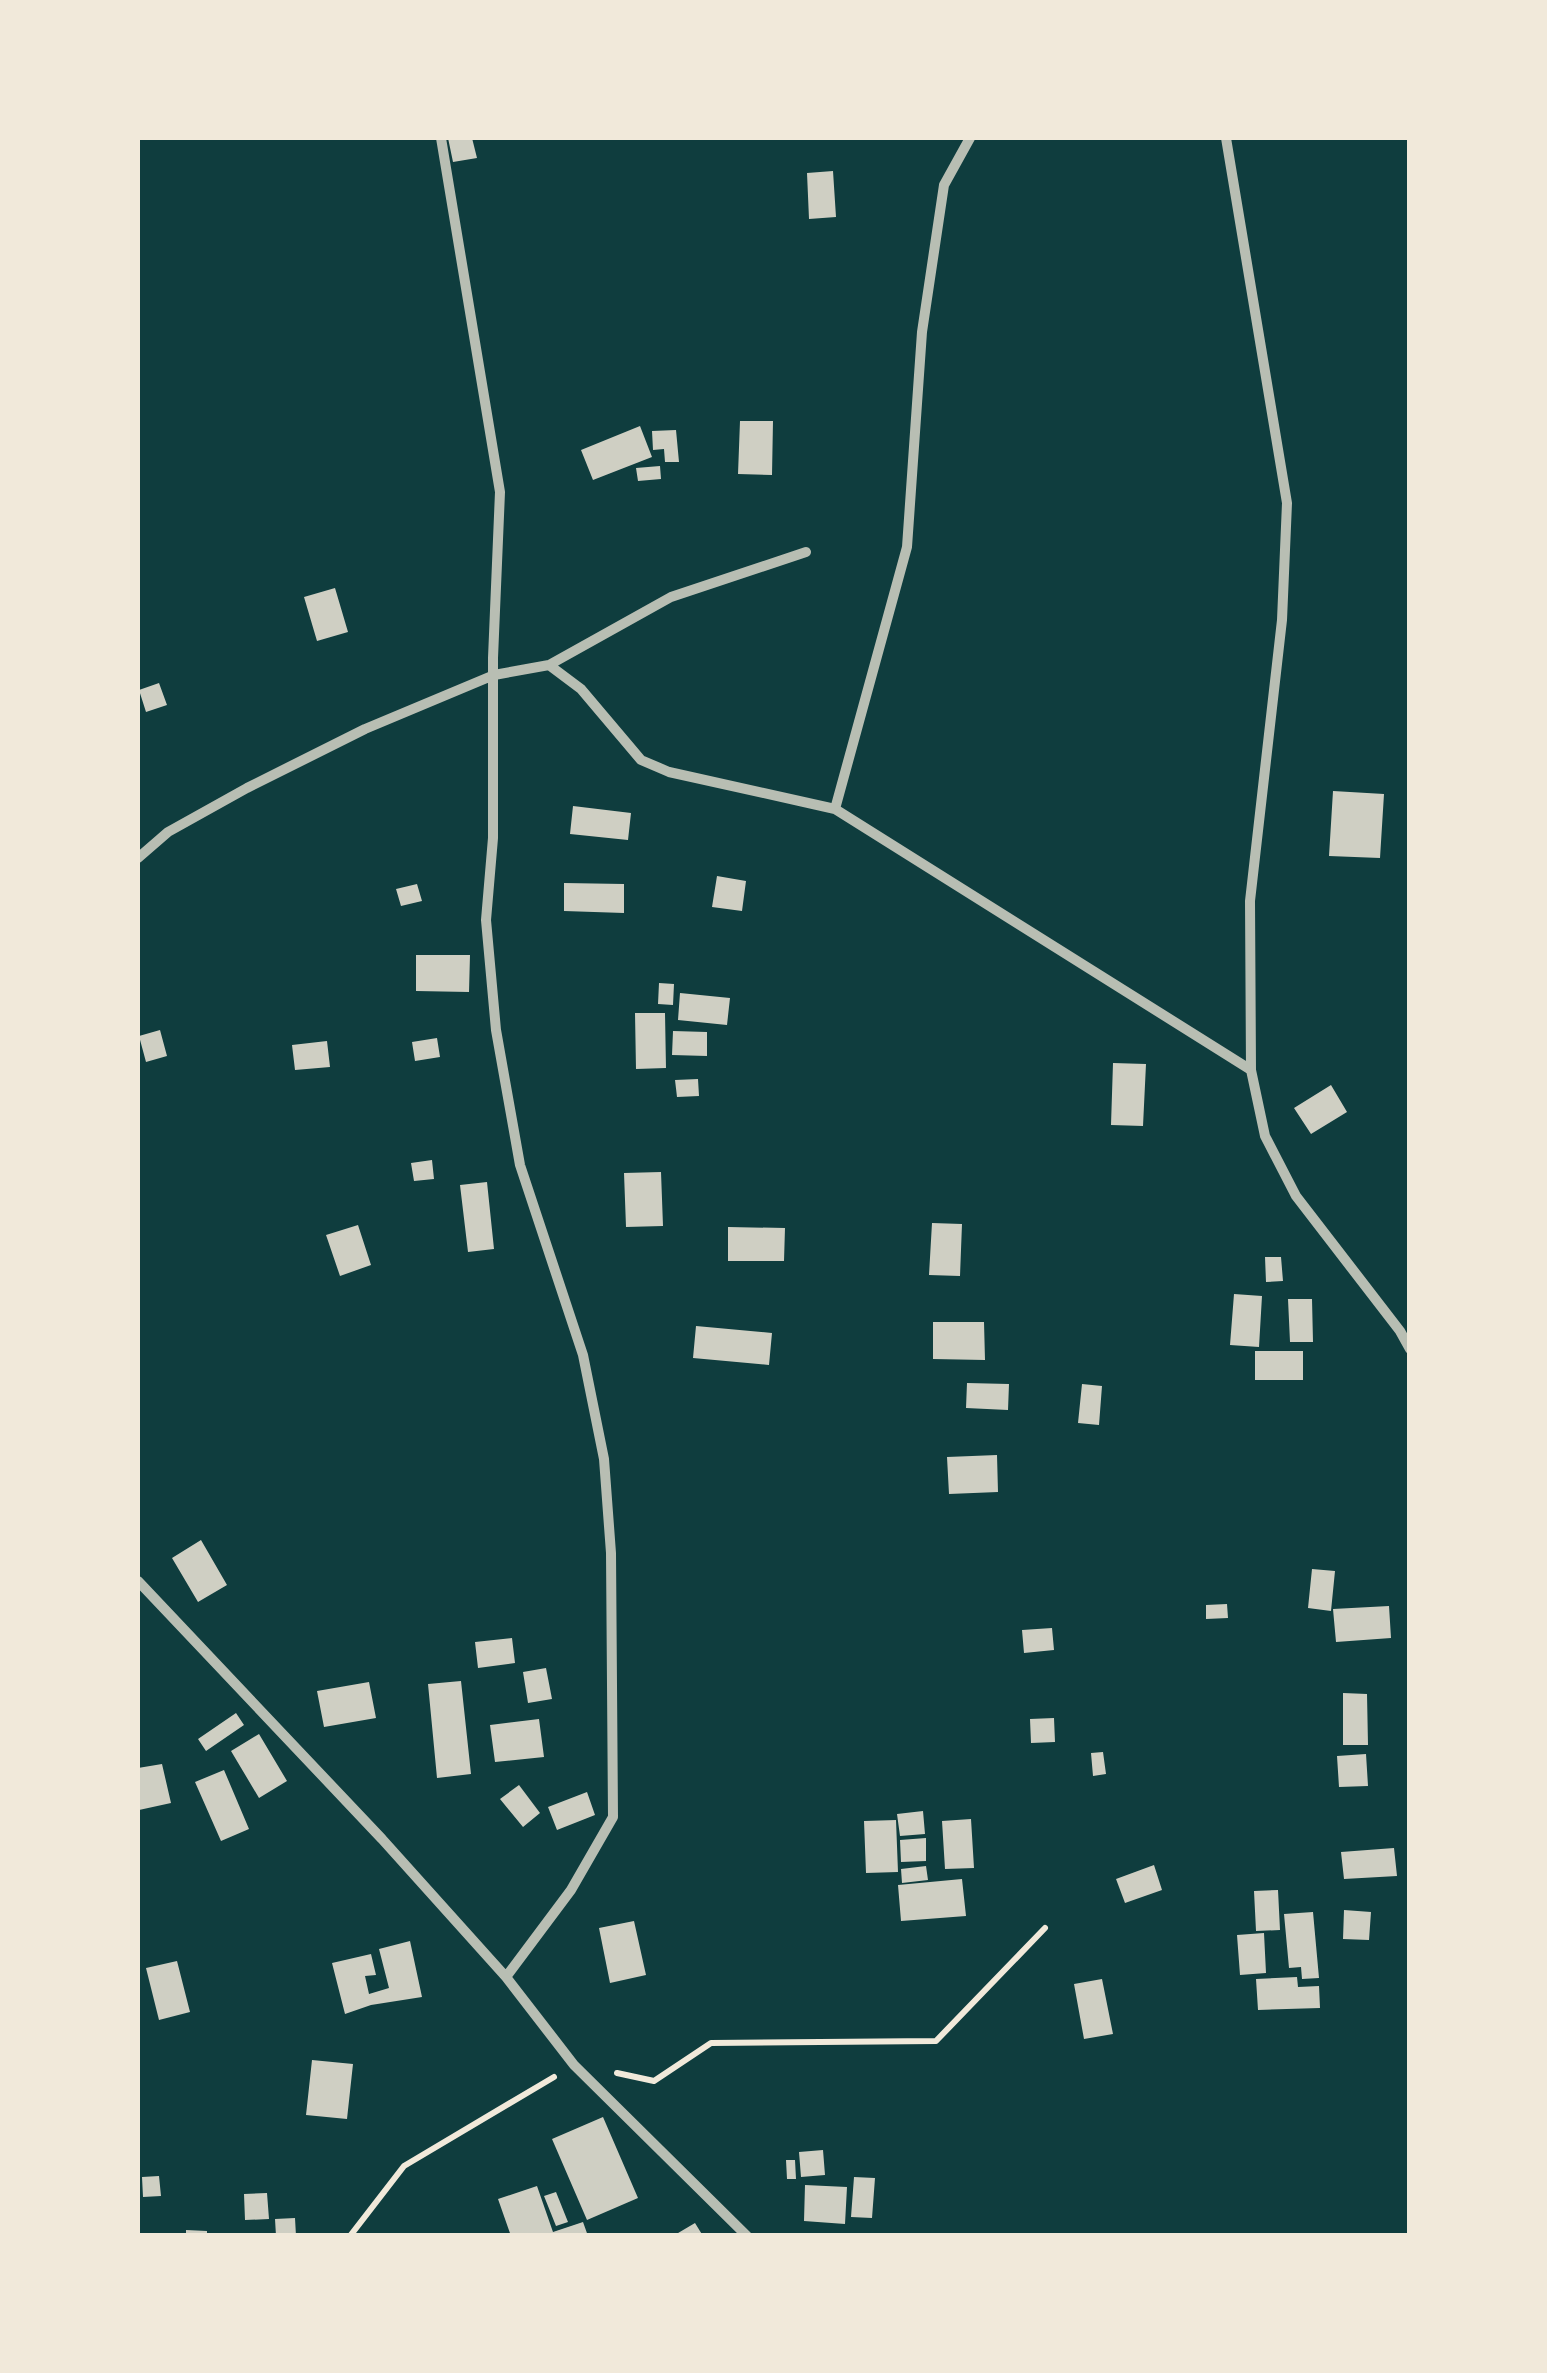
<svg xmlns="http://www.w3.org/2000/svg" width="1547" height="2373" viewBox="0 0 1547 2373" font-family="'Source Sans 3',sans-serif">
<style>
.building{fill:#cfcfc3}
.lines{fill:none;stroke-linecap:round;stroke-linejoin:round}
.path{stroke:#f1e9da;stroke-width:6}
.minor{stroke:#b8beb3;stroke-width:10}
</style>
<rect width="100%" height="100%" fill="#0f3d3e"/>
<path class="building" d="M448,138H472L477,158L453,162Z
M833,171L836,217L809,219L807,173Z
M740,421H773L772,475L738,474Z
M640,426L652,457L593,480L581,450Z
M676,430L679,462H665L664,449L653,450L652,431Z
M660,466L661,479L638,481L636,468Z
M335,588L348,632L317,641L304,597Z
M159,683L167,705L146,712L139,690Z
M1333,791L1384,794L1380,858L1329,856Z
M573,806L631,813L628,840L570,834Z
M717,876L746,881L742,911L712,907Z
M564,883L624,884V913L564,911Z
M417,884L422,901L401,906L396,889Z
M416,955H470L469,992L416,991Z
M659,983L674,984L673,1005L658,1004Z
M680,993L730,998L727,1025L678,1020Z
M635,1013H665L666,1068L636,1069Z
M160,1030L167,1056L146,1062L139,1036Z
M673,1031L707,1032V1056L672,1055Z
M437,1038L440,1057L415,1061L412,1042Z
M327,1041L330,1067L295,1070L292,1045Z
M1113,1063L1146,1064L1143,1126L1111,1125Z
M698,1079L699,1096L677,1097L675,1080Z
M1331,1085L1347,1112L1311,1134L1294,1108Z
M432,1160L434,1179L414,1181L411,1163Z
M661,1172L663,1226L626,1227L624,1173Z
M487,1182L494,1249L468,1252L460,1185Z
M932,1223L962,1224L960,1276L929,1275Z
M358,1225L371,1265L340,1276L326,1235Z
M728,1227L785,1228L784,1261H728Z
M1265,1257H1281L1283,1281L1266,1282Z
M1234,1294L1262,1296L1259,1347L1230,1345Z
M1288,1299H1312L1313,1342H1290Z
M933,1322H984L985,1360L933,1359Z
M696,1326L772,1333L769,1365L693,1358Z
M1255,1351H1303V1380H1255Z
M967,1383L1009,1384L1008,1410L966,1408Z
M1082,1384L1102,1386L1099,1425L1078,1423Z
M997,1455L998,1492L949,1494L947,1457Z
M201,1540L227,1585L198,1602L172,1558Z
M1312,1569L1335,1571L1331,1611L1308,1608Z
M1227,1604L1228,1618L1206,1619V1605Z
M1389,1606L1391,1638L1336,1642L1333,1609Z
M1052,1628L1054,1650L1024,1653L1022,1630Z
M512,1638L515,1663L478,1668L475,1642Z
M546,1668L552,1699L528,1703L523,1672Z
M461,1681L471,1774L437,1778L428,1684Z
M369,1682L376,1718L324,1727L317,1691Z
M1343,1693L1367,1694L1368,1745H1343Z
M236,1713L244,1725L206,1751L198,1739Z
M1054,1718L1055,1742L1031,1743L1030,1719Z
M539,1719L544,1757L495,1762L490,1725Z
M259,1734L287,1781L259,1798L231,1751Z
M1103,1752L1106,1774L1093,1776L1091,1753Z
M1366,1754L1368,1786L1339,1787L1337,1756Z
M162,1764L171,1803L139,1810L138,1768Z
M224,1770L249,1829L221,1841L195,1782Z
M519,1785L540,1813L523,1827L500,1799Z
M587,1792L595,1815L557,1830L548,1807Z
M923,1811L925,1834L900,1836L897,1814Z
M971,1819L974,1868L945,1869L942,1821Z
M896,1820L898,1872L866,1873L864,1821Z
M926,1838V1861L901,1862L900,1840Z
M1394,1848L1397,1876L1344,1879L1341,1852Z
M1154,1865L1162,1890L1125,1903L1116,1879Z
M926,1866L928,1880L902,1883L901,1869Z
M962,1879L966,1916L901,1921L898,1885Z
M1278,1890L1280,1930L1256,1931L1254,1891Z
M1344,1910L1371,1912L1369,1940L1343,1939Z
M1313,1912L1319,1978L1302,1979L1301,1967L1289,1968L1284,1914Z
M634,1921L646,1975L610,1983L599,1928Z
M1264,1933L1266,1973L1240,1975L1237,1935Z
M410,1941L422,1997L371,2005L345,2014L332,1963L371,1954L376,1975L365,1976L369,1994L389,1988L379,1949Z
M177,1961L190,2012L159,2020L146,1968Z
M1297,1977L1298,1987L1319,1986L1320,2008L1258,2010L1256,1979Z
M1102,1979L1113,2034L1084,2039L1074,1984Z
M312,2060L353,2064L347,2119L306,2115Z
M603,2117L638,2198L587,2220L552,2139Z
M823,2150L825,2175L801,2177L799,2152Z
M786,2160H795L796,2179H787Z
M159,2176L161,2196L143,2197L142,2177Z
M854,2177L875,2178L872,2218L851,2217Z
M805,2185L847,2187L845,2224L804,2221Z
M537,2186L553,2232L583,2222L588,2236H511L498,2199Z
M556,2192L568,2222L556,2226L544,2196Z
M267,2193L269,2219L245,2220L244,2194Z
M295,2218L296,2236H276L275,2219Z
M695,2223L703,2236H673Z
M186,2230L207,2231V2236H186Z"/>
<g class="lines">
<path class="path" d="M617,2073L654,2081L711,2043L936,2041L1045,1928
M350,2236L404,2166L554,2077"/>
<path class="minor" d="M441,138L500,492L493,658V838L486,920L496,1030L520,1165L583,1355L604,1459L611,1553L613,1817L571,1890L506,1977L574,2065L747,2236
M970,138L944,185L922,332L907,547L835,809L1251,1070
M1226,138L1287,503L1282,620L1250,901L1251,1070L1265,1136L1296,1196L1400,1331L1410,1349
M549,665L581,689L641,760L669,772L835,809
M138,858L168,832L247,788L365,729L494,675L549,665L671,597L806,552
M138,1581L382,1839L506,1977"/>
</g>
<rect width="1547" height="2373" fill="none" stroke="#f1e9da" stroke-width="280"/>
</svg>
